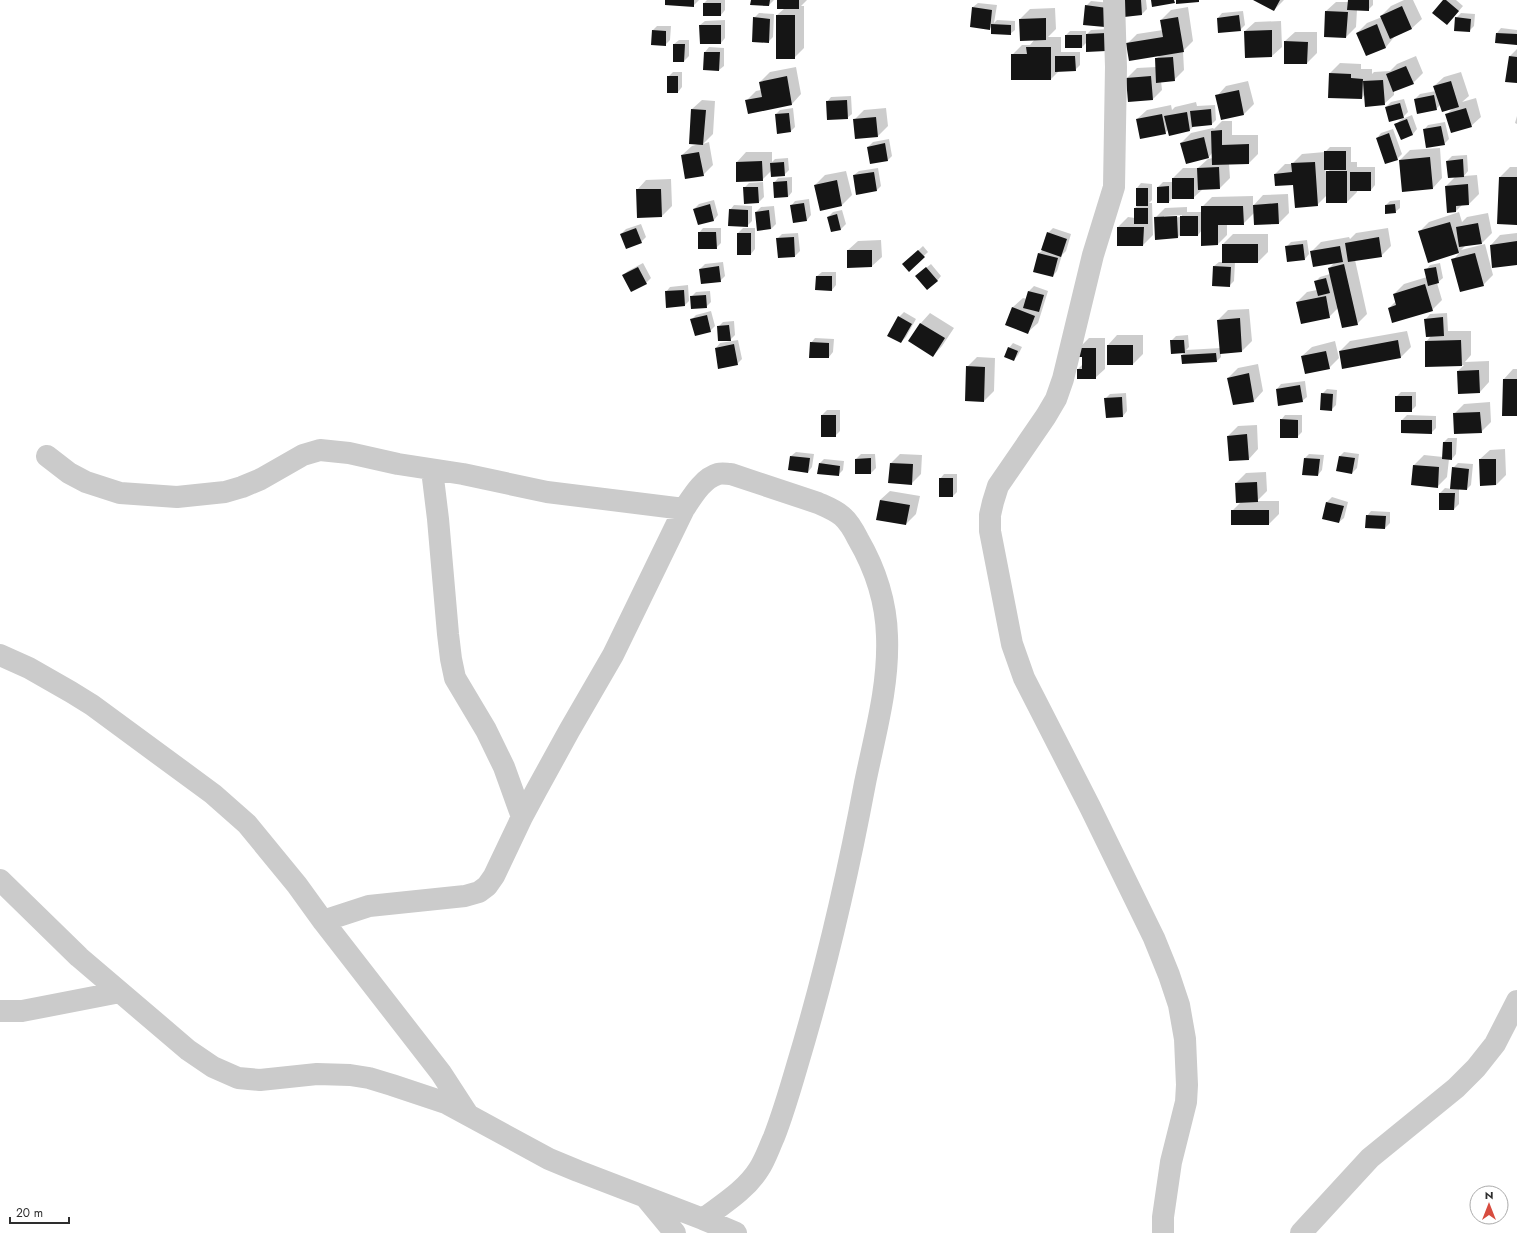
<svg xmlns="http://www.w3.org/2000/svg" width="1517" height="1233" viewBox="0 0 1517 1233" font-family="Jost,sans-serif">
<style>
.shadow{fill:#0003;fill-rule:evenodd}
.building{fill:#151515}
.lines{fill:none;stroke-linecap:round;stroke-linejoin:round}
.street{stroke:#cbcbcb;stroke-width:22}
</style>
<rect width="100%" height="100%" fill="#fff"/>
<path class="shadow" d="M666,0H699L693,6Z
M707,0H725V10L721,15H704V3Z
M752,0H774L769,5Z
M778,0H807L801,6H804V48L794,58L777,15L785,8Z
M1124,0H1146L1147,9L1142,14L1125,15Z
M1255,0H1284L1274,10Z
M1349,0H1373V5L1368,10H1357L1356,27L1346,37L1326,11L1336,2H1349Z
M1404,0H1413L1422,19L1412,28L1395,36L1386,47L1366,54L1357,33L1367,23L1382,17L1381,16L1391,6Z
M1444,0H1456L1463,6L1452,19Z
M1091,1L1111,3L1104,26L1086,6Z
M978,3L997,5L994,23L997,20L1015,21V30L1010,34L992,26L989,29L973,7Z
M1188,7L1193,41L1183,51L1184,70L1174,80L1161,81L1162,90L1152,100L1127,78L1137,68L1156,67V59L1160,55L1127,44L1137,34L1163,30L1161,20L1171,10Z
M1055,8L1056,29L1048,37H1061V52H1080V65L1075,70L1059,71L1051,79H1012V55L1022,45H1030L1035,39L1021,40L1020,19L1030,9Z
M1243,11L1245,25L1240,30L1218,18L1222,13Z
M759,13L774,14L773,37L768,42L754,18Z
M1461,13L1475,14L1474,26L1469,31L1456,18Z
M725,20V38L721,43L700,25L705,21Z
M1281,21L1282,47L1272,56L1245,31L1255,22Z
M657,26H671L670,40L665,45L653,30Z
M1501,28L1517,30V44L1496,42L1497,33Z
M1110,29L1111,46L1087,42L1082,47L1066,35L1070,31H1086V35L1091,30Z
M1295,32H1317V53L1307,63L1285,41Z
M679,40H689V56L684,61L674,44Z
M709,47L724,48V66L719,70H704L705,52Z
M1517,49V82L1510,56Z
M1416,56L1423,73L1413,83L1394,91V95L1384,104L1365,94L1362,98L1330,73L1340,63L1361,64V69H1372V74L1374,72L1390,71L1397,64Z
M796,67L801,94L792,104L746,101L756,91L761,90L760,82L770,72Z
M673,72H682V87L678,92L668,77Z
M1461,72L1469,96L1462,102L1476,98L1481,117L1471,126L1447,114L1453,108L1440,105L1436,109L1415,99L1420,94L1436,91L1434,86L1444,77Z
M1248,81L1254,104L1244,114L1222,119L1217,96L1226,86Z
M851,96L852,114L847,118L827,102L831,97Z
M1404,99L1408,112L1403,117L1386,107L1391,102Z
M702,100L715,101L713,134L703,144L709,142L713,165L703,175L682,155L692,146L699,144L692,109Z
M1196,102L1197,106L1215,105L1216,120L1212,124L1194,126L1190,130L1169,135L1168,130L1165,133L1137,119L1147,110L1171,105L1172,110L1175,107Z
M793,108L795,127L790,132L776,114L780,110Z
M886,108L888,126L878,136L854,120L864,110Z
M1412,115L1417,129L1413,134L1401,139L1396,125L1400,120Z
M1517,116V124L1515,123Z
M1222,121H1232V135H1258V154L1249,163L1229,164L1230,178L1220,188L1203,189L1193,198H1172L1169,202H1158V187L1163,182H1173V178L1183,168H1198L1208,159L1213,158L1212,153L1209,157L1187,163L1181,143L1191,133L1213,128L1214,129Z
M1445,122L1449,139L1444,144L1424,130L1428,125Z
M1393,129L1402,154L1397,159L1377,138L1381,133Z
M889,139L892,156L888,160L868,147L873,142Z
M1330,147H1351V162H1357V167H1375V185L1371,190H1357V192L1347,202L1327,195L1317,205L1294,184L1275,174L1285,164H1292L1302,154L1325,152ZM1325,169H1331L1326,173Z
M1440,148L1442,178L1433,188L1400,160L1410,150Z
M746,152H772V162L775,159L788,158L789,170L784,175L771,171L762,180L737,162Z
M1467,155L1468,171L1464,176L1477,175L1479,194L1469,204H1463L1456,211L1446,186L1455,177L1447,161L1452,156Z
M1510,167H1517V224L1500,177Z
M878,168L881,186L877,190L854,175L859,171Z
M846,171L852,195L842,205L821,210L815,185L825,175Z
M792,177V192L788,197L774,183L778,178Z
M671,179L672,206L662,216L637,190L646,180Z
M763,182L764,197L759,202L744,188L749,183Z
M1141,183L1152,184V200L1149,203H1152L1153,235L1143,245L1118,227L1128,217L1135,218V208L1138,205L1137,188Z
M1288,194L1289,213L1279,223L1254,213L1243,224H1227V235L1218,244L1202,230L1198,235H1180L1178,237L1155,218L1165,208L1187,207V212H1202V207L1212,197L1253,196V206L1263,195ZM1182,215V217L1164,218V216Z
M809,199L811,215L807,220L791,206L795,201Z
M714,200L718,215L714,220L698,224L694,209L699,204Z
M1400,200V208L1395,212L1386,205L1390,201Z
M734,205L752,206V221L747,226L730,210Z
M774,206L776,224L771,229L756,212L761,207Z
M842,210L846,224L841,229L832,231L828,217L833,212Z
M1459,212L1462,222L1467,217L1488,213L1492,233L1482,243L1466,245L1461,250L1485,244L1493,275L1483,285L1453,260L1460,252L1429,262L1419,232L1429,222Z
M641,224L646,237L641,242L621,234L626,229Z
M703,228H721V243L716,248L699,233Z
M743,228H755V249L751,254L738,233Z
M1053,228L1071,234L1066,251L1062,255L1057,271L1053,276L1034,271L1039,253L1042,251L1048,233Z
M1388,228L1391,246L1381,256L1355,260L1367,314L1357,324L1338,308L1329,317L1297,302L1307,292L1317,290L1315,282L1320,277L1330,274L1329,268L1335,262L1311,252L1321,242L1349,237L1350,239L1356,233Z
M798,233L800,251L795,256L779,257L777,239L782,234Z
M1517,233V264L1491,245L1500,235Z
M1233,234H1268V252L1258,262H1235L1234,281L1229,286L1214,266L1219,262H1223V244Z
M881,240L882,257L872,266L848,250L858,241Z
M1307,240L1309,254L1305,259L1286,247L1291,242Z
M923,246L928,252L909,270L904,264Z
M723,262L725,276L720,281L700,269L705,264Z
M643,263L651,278L646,283L632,291L623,275L628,271Z
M1440,263L1443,278L1437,283L1442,300L1432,310L1389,308L1396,301L1394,294L1404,284L1427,277L1426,270L1430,265Z
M931,264L941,276L937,281L921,272Z
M822,272H836V285L832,290L817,276Z
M688,285L689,301L685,305L666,292L670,287Z
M1034,286L1048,291L1038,323L1028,332L1007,325L1013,307L1023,298L1027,299L1029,291Z
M710,291L711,302L706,307L691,297L696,292Z
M1249,309L1252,341L1242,351L1221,353V357L1217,361L1182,355L1185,352L1172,353L1171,341L1176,336L1188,335L1189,347L1186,350L1221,348L1218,320L1228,310Z
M711,311L715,326L710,331L692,319L696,315Z
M904,312L916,319L906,337L901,342L899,317Z
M930,313L954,328L942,346L933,356L909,341L921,323Z
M1447,313L1448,331H1471V355L1465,362L1489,361V382L1480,392L1458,371L1464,365L1426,366V342L1431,336L1426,319L1430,314Z
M734,321L735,335L730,340L718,327L723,322Z
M1407,331L1411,347L1401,357L1343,368L1340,351L1350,341Z
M1117,335H1143V354L1133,364L1108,345Z
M815,338L834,339L833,352L829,357L811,343Z
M1089,338H1105V369L1095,378L1078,369L1083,364V356L1079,348Z
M738,340L742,359L737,364L716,348L720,343Z
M1335,341L1339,358L1329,368L1302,356L1312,347Z
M1013,343L1022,347L1018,355L1014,360L1009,348Z
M977,357L995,358L994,391L984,401L967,367Z
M1258,364L1263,391L1254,401L1228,378L1238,368Z
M1513,369H1517V415L1504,379Z
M1305,381L1307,397L1302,401L1279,405L1277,389L1281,384Z
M1327,389L1337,390L1336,405L1331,410L1322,394Z
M1401,392H1416V406L1411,411L1396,397Z
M1126,393L1127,411L1123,416L1105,399L1110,394Z
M1490,402L1491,422L1481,432L1454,414L1464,404Z
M827,410H840V431L835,436L822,415Z
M1285,415H1302V432L1297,437L1281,420Z
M1407,415L1436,416V428L1431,433L1402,432V420Z
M1257,425L1258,449L1249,459L1228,436L1238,426Z
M1448,438H1457L1456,454L1452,459H1449L1447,477L1437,487L1412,485L1414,465L1424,455L1443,457L1444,442Z
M1505,449L1506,475L1496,485H1481L1480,459L1490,450Z
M796,452L814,454L812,467L808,472L791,456Z
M1344,452L1359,454L1357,468L1352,473L1340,456Z
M861,454H875L876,468L871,473L856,459Z
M900,454L922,455L921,474L911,484L891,463Z
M1309,454L1324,455L1322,470L1318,475L1305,458Z
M824,459L844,461L843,470L838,475L820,463Z
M1458,463L1473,464L1471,485L1467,489H1459V504L1454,509L1440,493L1445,488L1452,489L1453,468Z
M1266,472L1267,491L1257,501H1279V514L1269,524L1232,511L1241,502H1237L1236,483L1246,473Z
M944,474H957V492L953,496L940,479Z
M890,491L920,496L916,514L906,524L877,519L880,500Z
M1332,497L1348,502L1344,518L1339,522L1323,518L1327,502Z
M1371,511L1390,512V523L1385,528L1367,516Z"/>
<path class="building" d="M665,0H694V7L665,5Z
M751,0H770L769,6L750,5Z
M777,0H799V9H777Z
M1123,0H1141L1142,15L1124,17Z
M1151,0H1174L1175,3L1152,7Z
M1176,0H1199V2L1176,4Z
M1253,0H1280L1274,11Z
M1348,0H1369V11L1347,10Z
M1443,0H1446L1459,11L1447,25L1432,13Z
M703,3H721V16H703Z
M1085,5L1107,8L1105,27L1083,25Z
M1402,6L1412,29L1390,39L1380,16Z
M972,7L992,10L990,30L970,27Z
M1325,11L1348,12L1346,38L1324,37Z
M776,15H795V59H776Z
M1239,15L1241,31L1218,33L1217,18Z
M753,17L770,19L769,43L752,42Z
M1178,17L1184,52L1129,61L1126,43L1163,37L1160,20Z
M1455,17L1471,19L1470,32L1454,31Z
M1046,18V40L1020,41L1019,19Z
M991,24L1011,25V35L991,34Z
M1377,24L1386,48L1366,56L1356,33Z
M699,25H721V44H700Z
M652,30L666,31V46L651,45Z
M1272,30V57L1245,58L1244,31Z
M1106,33V51L1086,52V34Z
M1496,33L1517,34V45L1495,43Z
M1065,35H1082V48H1065Z
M1284,41L1308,42L1307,64H1284Z
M673,44H685L684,62H673Z
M1026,47H1051V80H1011V54H1027Z
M704,52H720L719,71L703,70Z
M1055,56H1075L1076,71L1055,72Z
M1509,56L1517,57V83L1505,82Z
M1173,57L1175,81L1156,83L1155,58Z
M1406,66L1414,84L1393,92L1386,74Z
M1329,73L1351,74V78L1363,79L1362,99L1328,98Z
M667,76H678V93H667Z
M787,76L792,105L748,114L745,100L762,97L759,82Z
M1151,76L1153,100L1128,102L1126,78Z
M1383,80L1385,105L1365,107L1363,81Z
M1451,81L1459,107L1442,112L1433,86Z
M1239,90L1244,115L1221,120L1215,95Z
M1434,95L1437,110L1417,114L1414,99Z
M847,100L848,119L827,120L826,101Z
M1400,103L1404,118L1389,122L1385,107Z
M1466,108L1472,127L1451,133L1445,114Z
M691,109L706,110L703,145L689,144Z
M1211,109L1212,125L1192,127L1190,111Z
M1187,112L1190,131L1169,136L1164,116Z
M789,113L791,132L777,134L775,114Z
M1162,114L1166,134L1140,139L1136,119Z
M876,117L878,137L855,139L853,119Z
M1407,119L1413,135L1401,140L1394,124Z
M1441,126L1445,145L1426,148L1423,129Z
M1222,130V145L1249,144V164L1212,165L1211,131Z
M1389,133L1398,160L1385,164L1376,138Z
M1204,137L1209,158L1186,164L1180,143Z
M885,143L888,161L870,164L867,147Z
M1324,151H1346V170H1324Z
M699,152L704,176L685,179L681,155Z
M1430,157L1433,189L1402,192L1399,160Z
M1463,159L1464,177L1448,178L1446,161Z
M762,161L763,181L736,182V162Z
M784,162L785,176L771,177L770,163Z
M1315,162L1318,206L1295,208L1293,185L1275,186L1274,174L1292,172L1291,163Z
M1219,167L1220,189L1198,190L1197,168Z
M1326,171H1347V203H1326Z
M874,172L877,191L856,195L853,175Z
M1350,172H1371V191H1350Z
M1499,177H1517V225L1497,224Z
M1172,178H1194V199H1172Z
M837,180L842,206L820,211L814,185Z
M787,181L788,197L774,198L773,182Z
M1468,184L1469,205L1456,206V212L1447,213L1445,186Z
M1169,186V203H1157V187Z
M743,187H758L759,203L744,204Z
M1136,188H1148V206H1136Z
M636,189H661L662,217L637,218Z
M804,203L807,221L793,223L790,205Z
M1278,203L1279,224L1254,225L1253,205Z
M710,204L714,221L698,225L693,209Z
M1395,204L1396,213L1385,214V205Z
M1201,206H1243L1244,225H1218V245L1201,246Z
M1134,208H1148V224H1134Z
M729,209L748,210V227L728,226Z
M769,210L771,229L757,231L755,212Z
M837,214L841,230L831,232L827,217Z
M1177,216L1178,238L1155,240L1154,217Z
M1180,216H1198V236H1180Z
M1450,222L1459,253L1428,263L1418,231Z
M1478,223L1482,244L1459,247L1456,227Z
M1117,227H1144L1143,246H1117Z
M636,228L642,243L626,249L620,234Z
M698,232H716L717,249H698Z
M1047,232L1067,239L1061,257L1041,250Z
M737,233H751V255H737Z
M794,237L795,257L778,258L776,238Z
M1379,237L1382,257L1348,262L1345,243Z
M1517,241V265L1492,268L1490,245Z
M1222,244H1258V263H1222Z
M1303,244L1305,260L1287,262L1285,246Z
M1340,246L1343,262L1313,267L1310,251Z
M847,250H872V267L847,268Z
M918,250L925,257L909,272L902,264Z
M1038,253L1058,258L1053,277L1033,272Z
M1475,253L1484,286L1460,292L1451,259Z
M1344,264L1358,325L1342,328L1328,268Z
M719,266L721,282L701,284L699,269Z
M1213,266L1231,267L1230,287L1212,286Z
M638,267L647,284L631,292L622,275Z
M926,267L938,281L927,290L915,276Z
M1436,267L1439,283L1428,286L1424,269Z
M816,276H832V291L815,290Z
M1326,278L1330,293L1318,296L1314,281Z
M1425,284L1433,311L1392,323L1388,308L1396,305L1393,294Z
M684,290L685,306L666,308L665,291Z
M1028,291L1044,295L1039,312L1023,308Z
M706,295L707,308L691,309L690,296Z
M1326,296L1330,318L1301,324L1296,302Z
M1012,307L1035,316L1028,334L1005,325Z
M707,315L711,332L695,336L690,319Z
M898,316L912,324L901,343L887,336Z
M1443,317L1444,336L1426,337L1424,319Z
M1240,318L1242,352L1220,354L1217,320Z
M920,323L945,338L933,357L908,341Z
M729,325L731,341H718L717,326Z
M1170,340H1184L1185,353L1171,354Z
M1398,340L1401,358L1342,369L1339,351Z
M1461,340L1462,366L1425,367V341Z
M810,342L829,343V358H809Z
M734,344L738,365L718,369L715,348Z
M1107,345H1133V365H1107Z
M1008,347L1018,351L1014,361L1004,357Z
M1078,348H1096V379H1077V369H1082V357H1078Z
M1326,351L1330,369L1305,374L1301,356Z
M1216,353L1217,362L1182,364L1181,355Z
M966,366L985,367L984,402L965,401Z
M1479,370L1480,393L1458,394L1457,371Z
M1249,373L1254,402L1233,405L1227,378Z
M1503,379H1517V416H1502Z
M1300,385L1303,402L1278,406L1276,389Z
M1321,393L1333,394L1332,411L1320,410Z
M1395,396H1412V412H1395Z
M1122,397L1123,417L1106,418L1104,398Z
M1480,412L1482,433L1454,434L1453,413Z
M821,415H836V437H821Z
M1280,419L1298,420V438H1280Z
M1401,420H1432V434L1401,433Z
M1247,434L1249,460L1229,461L1227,436Z
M1443,442H1452V460L1442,459Z
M790,456L810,458L808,473L788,470Z
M1339,456L1355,458L1352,474L1336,471Z
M871,458V474H855V459Z
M1304,458L1320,459L1318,476L1302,475Z
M1479,459H1496V485L1480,486Z
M819,463L840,466L839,476L817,474Z
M890,463L913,464L912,485L888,483Z
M1413,465L1439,467L1438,488L1411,485Z
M1452,467L1469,469L1467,490L1450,489Z
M939,478H953V497H939Z
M1257,482L1258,502L1236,503L1235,483Z
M1439,493H1455L1454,510H1439Z
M880,500L910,505L906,525L876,520Z
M1326,502L1344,506L1339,523L1322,519Z
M1231,510H1269V525H1231Z
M1366,515L1386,516L1385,529L1365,528Z"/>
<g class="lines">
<path class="street" d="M1114,0L1116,67L1114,187L1093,255L1063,379L1056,399L1046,416L998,486L993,502L990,515V531L1012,644L1024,678L1090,807L1154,938L1169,975L1179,1005L1185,1039L1187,1085L1186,1102L1171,1162L1163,1217V1233
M47,456L69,473L86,482L120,493L177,497L225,492L242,487L261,479L303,455L320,450L349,453L398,464L463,474L547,492L684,509
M432,470L438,519L448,634L451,659L455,678L486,730L504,767L522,817
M0,655L29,668L71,692L92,705L213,794L247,824L297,885L323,921L441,1073L467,1113
M0,880L79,957L188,1050L213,1067L238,1078L260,1080L317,1074L350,1075L369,1078L392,1085L446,1103L549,1159L578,1171L703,1219L736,1233
M323,921L369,906L465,896L479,892L487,886L494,876L522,817L536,791L569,731L613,655L684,509C692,497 703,478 718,474C722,473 727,474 731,474L818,503C827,507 835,510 842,516C849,522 854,531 858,539C876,570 886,600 887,636C889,686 875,734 865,783C847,879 825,973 797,1066C790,1090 783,1114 774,1137C769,1148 765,1160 759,1169C746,1190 723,1204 703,1219
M0,1011H22L120,992
M646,1198L675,1233
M1301,1233L1370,1158L1456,1088L1476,1068L1495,1044L1517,1001"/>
</g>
<g transform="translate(1489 1205)"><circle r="19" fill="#ffffff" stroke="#ababab"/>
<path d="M0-3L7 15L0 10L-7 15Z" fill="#d74c3f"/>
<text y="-6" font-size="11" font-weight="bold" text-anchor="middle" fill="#2e2e2e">N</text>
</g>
<path d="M10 1217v6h59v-6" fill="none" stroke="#2e2e2e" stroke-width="2"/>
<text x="16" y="1217" font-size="12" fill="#2e2e2e" stroke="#ffffff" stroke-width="3" paint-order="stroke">20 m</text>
</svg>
